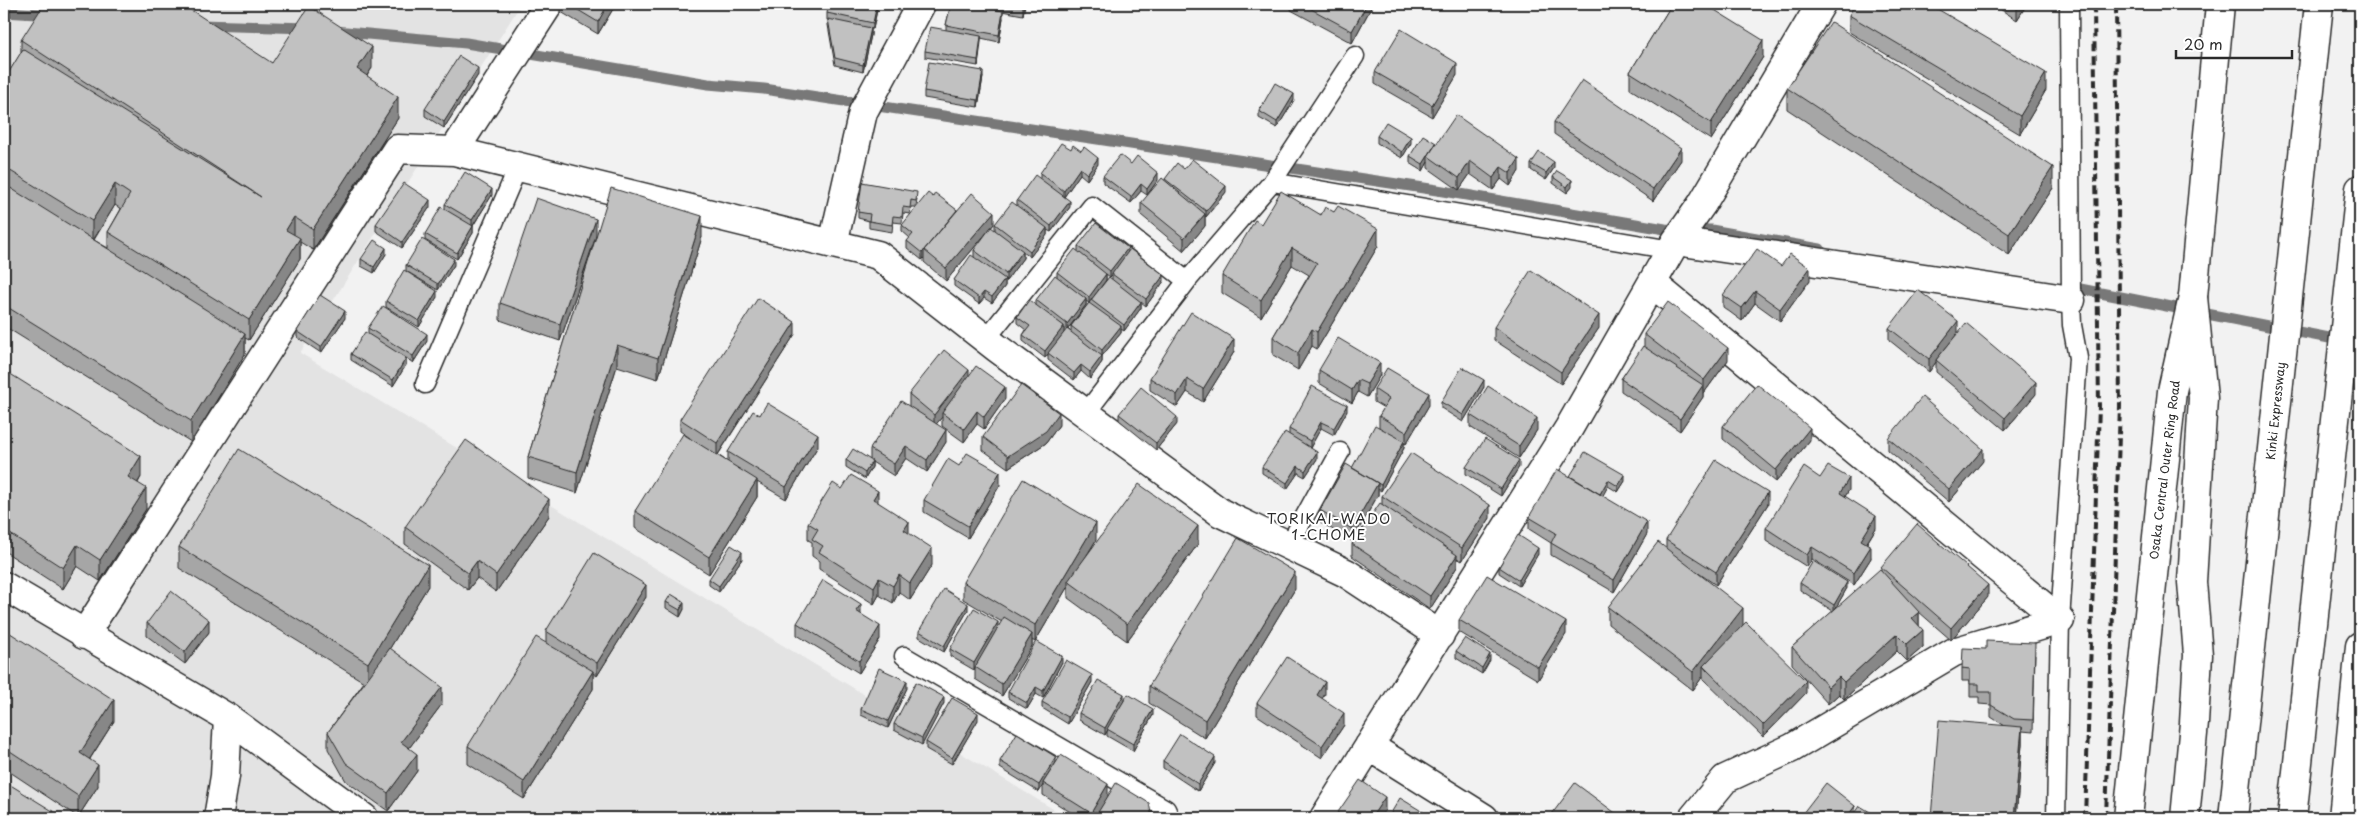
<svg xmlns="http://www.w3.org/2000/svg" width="2364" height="822" viewBox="0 0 2364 822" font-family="'Playpen Sans',sans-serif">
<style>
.built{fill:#e3e3e3}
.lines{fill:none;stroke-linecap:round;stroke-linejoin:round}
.stream{stroke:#787878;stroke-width:11}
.service-casing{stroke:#2b2b2b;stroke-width:21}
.minor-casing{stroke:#2b2b2b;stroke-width:31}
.primary-casing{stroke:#2b2b2b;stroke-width:31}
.motorway-casing{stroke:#2b2b2b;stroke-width:31}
.service{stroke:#fff;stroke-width:18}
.minor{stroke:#fff;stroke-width:28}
.primary{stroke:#fff;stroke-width:28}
.motorway{stroke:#fff;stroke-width:28}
.rail{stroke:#2b2b2b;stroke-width:4;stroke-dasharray:8 4;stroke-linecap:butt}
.wall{fill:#a6a6a6;stroke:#2b2b2b;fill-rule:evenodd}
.shaded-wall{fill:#878787;stroke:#2b2b2b}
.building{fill:#c1c1c1;stroke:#2b2b2b}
.labels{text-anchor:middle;stroke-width:4;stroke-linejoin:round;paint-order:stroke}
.street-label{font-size:12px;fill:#2b2b2b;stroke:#fff}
.neighbourhood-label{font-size:14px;letter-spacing:1px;fill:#2b2b2b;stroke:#fff}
</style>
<rect width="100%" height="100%" fill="#f2f2f2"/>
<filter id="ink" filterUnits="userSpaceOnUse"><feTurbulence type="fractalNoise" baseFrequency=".02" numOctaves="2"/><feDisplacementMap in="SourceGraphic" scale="10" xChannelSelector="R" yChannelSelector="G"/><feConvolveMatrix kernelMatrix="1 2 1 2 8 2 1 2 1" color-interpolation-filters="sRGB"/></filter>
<g filter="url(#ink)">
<path class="built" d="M4,4H521L300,353L1068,818H4Z"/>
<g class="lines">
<path class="stream" d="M4,12L52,15
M200,25L309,28
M335,31L466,43L708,84L764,89L1437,190L1665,229L1711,230L1820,249
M2065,286L2360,344"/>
<g class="service-casing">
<path id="service" d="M1272,182L1355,56
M986,339L1092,206L1187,281
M425,384L518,167
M1086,413L1187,281L1272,182L1672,250
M1289,545L1340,452
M904,656L1166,809L1170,818
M2056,818L2060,620L2078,358L2072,325L2071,300L2069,4"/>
</g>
<g class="minor-casing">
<path id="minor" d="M454,151L549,4
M1676,241L2071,300
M833,244L863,112L921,4
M1652,283L2060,620
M4,586L228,718L364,818
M84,635L397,149L454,151L878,255L997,348L1221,513L1346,573L1440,635
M1369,746L1484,818
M218,818L225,776L228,718
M1324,818L1569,428L1676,241L1702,204L1821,4
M1693,818L1725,779L1792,748L1954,652L2060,620"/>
</g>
<g class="primary-casing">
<path id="primary" d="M2128,818L2172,391L2193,297L2220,4"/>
</g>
<g class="motorway-casing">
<path id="motorway" d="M2185,818L2194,723L2198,655L2192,582L2203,398L2193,297
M2233,818L2319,4
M2292,818L2360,189
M2343,818L2360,646"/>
</g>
<use href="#service" class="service"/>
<use href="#minor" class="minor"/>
<use href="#primary" class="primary"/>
<use href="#motorway" class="motorway"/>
<path class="rail" d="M2085,818L2099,406L2094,4
M2106,818L2120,406L2116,4"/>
</g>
<path class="wall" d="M561,4H616L598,34L561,12Z
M951,4H1025L1023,15L991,9L1003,18L999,42L981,38L978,66L925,57V51L946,30V25Z
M1212,4H1224L1222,8Z
M1291,4H1373L1352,43L1291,10Z
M1672,4H1710L1709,6L1763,57L1711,140L1630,89V72Z
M1992,4H2027L2017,20Z
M877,10L873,29H871V35L863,72L835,65L828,25V20H827V13Z
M1849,15L2046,90L2020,134L1849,32Z
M21,40L272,63L372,68L367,76L398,118L313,250L300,242V259L249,340L245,338V354L191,442L4,326V80L21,53ZM115,205L121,209L108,232V248L94,240Z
M1375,72L1457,75L1432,117L1375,84Z
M478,75L444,128L425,116V109Z
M983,77L978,107L924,98V91Z
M1787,88L2053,188L2009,255L1787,109Z
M1294,100L1277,128L1259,118V111Z
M1554,122L1681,160L1653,201L1554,134Z
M1377,136L1411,143L1402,158L1377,143Z
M1436,145L1519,171L1510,186L1501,179L1493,190L1470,174L1459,190L1428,168V162L1423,171L1410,163V156Z
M1071,149L1098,164L1087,180L1080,174L1064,197L1070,207L1051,232L1047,230V235L1030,257L1023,252V258L1006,281L1005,280V286L992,303L984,298L979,304L954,286V280L974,257V250L995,230V224L1017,205V200L1040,178V173Z
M1131,164L1158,180L1147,195L1141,191L1131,203L1103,183V176Z
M1531,164L1554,168L1546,180L1531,170Z
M1184,169L1226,192L1206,217L1205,216V226L1184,251L1141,215V203L1165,180V179Z
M1553,177L1572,187L1567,193L1553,183Z
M492,195L473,226V233L457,259L425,240V234L445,209V204Z
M933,197L957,210L994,224L946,281L924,262V258L922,260L907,248V241L910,238L902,231V225Z
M917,199L916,207H911L910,214L903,213L902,223L893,222L892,232L869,228V221L858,218V212Z
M430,207L402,248L376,231V224Z
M1334,212L1378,246L1317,349L1312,346L1298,370L1273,355V337L1309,275L1292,265L1261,317L1222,293V276L1261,224Z
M596,236L702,237L658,379L617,366L577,493L528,478V457L595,240L560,341L500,320V303Z
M1078,246L1128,252L1164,281L1146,306L1141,302V308L1124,331L1121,329V333L1102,356V355V362L1090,379L1081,371L1074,380L1048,360V353L1067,330L1064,328V333L1045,358L1023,341V335L1026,330L1017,323V317L1036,305V300L1057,277V272L1078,251ZM1106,274L1110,277L1112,275V279L1106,280ZM1086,301L1089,303L1071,326V332L1068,329L1086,305Z
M386,254L374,273L361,266V259Z
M406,265H454L438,290L406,271Z
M1781,266L1810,280L1780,321L1755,303L1742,321L1723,307V295Z
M437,297L419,327L386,307V301Z
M345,318L321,353L297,337V331Z
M1494,327L1599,328L1561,384L1494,340Z
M368,328L427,341L413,363L406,358V365L393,386L351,360V354L368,334Z
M1889,328L1958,332L2036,394L2005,430L1936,372V362L1929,372L1889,340Z
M795,334L718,455L728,462V452L760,415L818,446L786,499L757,482V497L709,574L635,528V511L690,438L680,431V419Z
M1644,334L1728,360L1704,393L1703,392V397L1680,431L1621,391V379L1644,346Z
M1234,352L1203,402L1187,392L1177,407L1150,390V378Z
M4,370L141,477L138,483L146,509L100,581L77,566L63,589L4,551Z
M1319,370L1380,375L1367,397L1358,392L1352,403L1319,383Z
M969,376L1005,399L984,429L977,424L964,442L942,426V417L936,424L946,442L927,472L906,458L894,476L872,462V467L865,479L846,467V460H870V449L909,406V394Z
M1484,387L1463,422L1441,408V402Z
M1374,389L1429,405L1406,444L1404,443V448L1381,491L1378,489V495L1352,541L1320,522V510L1352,468L1379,427V416L1384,408L1374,402Z
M1347,411L1334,435L1321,428L1310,448L1302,443L1317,459L1305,477L1298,473L1287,489L1262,473V467L1289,435V429Z
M1119,414L1177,424L1156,450L1119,420Z
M1470,415L1537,430L1519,458L1470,427Z
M1059,425L1046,443L1008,468L983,450V437Z
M1723,426L1810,440L1776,482L1723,439Z
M1888,438L1983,461L1949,502L1888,450Z
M959,466L1000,485L968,538L924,512V500Z
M1466,467H1519L1501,496L1466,474Z
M1570,476L1625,481L1618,492L1608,486L1602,496L1647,534L1614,592L1551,555V543L1529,529V517Z
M1820,478L1849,490L1845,496L1876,528L1867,543L1871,558L1854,585L1812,559L1807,567L1766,541V528Z
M842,489L878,502L909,534L932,565L910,600L899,592L893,603L879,595L874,604L819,569V561L812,556V542L808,540V523Z
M1382,496L1490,518L1462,561L1457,558V567L1430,609L1352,556V544L1382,505Z
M1768,504L1716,585L1697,572L1743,625L1740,629L1806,693L1763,737L1703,679V676L1693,690L1608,624V607L1666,548V540Z
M549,516L496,592L477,578L468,590L405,544V527Z
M1096,540L1084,560L1198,544L1127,641L1068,598V586L1035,642L1032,640V646L1002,696L975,679V668L974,670L950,656V649L998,627L1002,622L963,599V582Z
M179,547L428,586L390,648L442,704L409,748L417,771L388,811L346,781L328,749V732L364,682L179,568Z
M1538,554L1519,586L1499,573V567Z
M742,559L719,592L709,585V579Z
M1881,567L1988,597L1951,640L1919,612V625L1923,647L1907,661L1897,651L1844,699L1839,694L1828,704L1792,664V647L1833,611L1800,590V583L1847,588L1835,609L1881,570Z
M1295,589L1205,738L1149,703V686Z
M646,597L597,676L593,673V689L524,799L468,764V746L546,643V631Z
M666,602L684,609L680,617L666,608Z
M968,610L944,652L919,637V631Z
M861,614L880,639L859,673L797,635V623Z
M1459,620L1566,634L1538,680L1459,632Z
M147,623L209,632L185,664L147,636Z
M4,629L114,721L90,759L98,786L78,817L4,768Z
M1456,651L1490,660L1482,674L1456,658Z
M2035,655L2033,732L2022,731V744L2016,818H1931L2005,726L1991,717V705L1979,704V697H1970V681H1962V668Z
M1062,662L1043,698L1036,694L1027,709L1008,698V692Z
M1092,682L1068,724L1042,708V702Z
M907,688L888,728L861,715V709Z
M1325,694L1322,698L1344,725L1322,758L1257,715V703Z
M1124,701L1114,718L1153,715L1133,751L1107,736V730L1105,735L1079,720V713Z
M944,703L922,745L894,730V724Z
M978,720L952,764L926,749V742Z
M1000,761L1056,762L1108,796L1152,818H1097V815L1095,818H1080L1043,795V785L1039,792L1000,768Z
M1163,761L1215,763L1198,791L1163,768Z
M1552,814L1622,818H1552Z"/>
<path class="shaded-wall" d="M608,4H616L598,34V22Z
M877,4V10L873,29V23Z
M1023,4H1025L1023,15Z
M1367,4H1373L1352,43V31Z
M2017,4H2027L2017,20Z
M1003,11V18L999,42V35Z
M871,28V35L863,72V65Z
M981,36V42L978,66V60Z
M1763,40V57L1711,140V123Z
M372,47V68L357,90V69Z
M1457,63V75L1432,117V105Z
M478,68V75L444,128V122Z
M983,71V77L978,107V100Z
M2046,73V90L2020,134V116Z
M1294,94V100L1277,128V122Z
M398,97V118L313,250V229Z
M1411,137V143L1402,158V152Z
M1436,143V150L1428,156V162L1423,171V164Z
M1681,148V160L1653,201V189Z
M1098,158V164L1087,180V174Z
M1519,159V171L1510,186V173Z
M1470,161V174L1459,190V178Z
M1554,162V168L1546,180V173Z
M1501,167V179L1493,190V178Z
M2053,167V188L2009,255V234Z
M1080,168V174L1064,197V191Z
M1158,173V180L1147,195V189Z
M1572,180V187L1567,193V187Z
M115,184V205L92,242V221Z
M1141,184V191L1131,203V197Z
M1226,186V192L1206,217V211Z
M492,189V195L472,227V220Z
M430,200V207L402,248V242Z
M1070,201V207L1051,232V226Z
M994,212V224L946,281V268Z
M1205,214V226L1184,251V238Z
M702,216V237L658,379V358Z
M294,217V238L286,230Z
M596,219V236L560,341V324Z
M473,226V233L457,259V253Z
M1047,228V235L1030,257V251Z
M1378,229V246L1317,349V332Z
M300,238V259L249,340V320Z
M386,248V254L374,273V267Z
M1128,248V255L1110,277V271Z
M1292,248V265L1261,317V300Z
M924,251V258L922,260V253Z
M1023,251V258L1006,281V274Z
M454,259V265L438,290V284Z
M1810,268V280L1780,321V309Z
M1106,274V280L1089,303V297Z
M1164,275V281L1146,306V299Z
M1005,279V286L992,303V297Z
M437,291V297L419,327V321Z
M1755,291V303L1742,321V308Z
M984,292V298L979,304V298Z
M1086,299V305L1067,330V324Z
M1141,302V308L1124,331V325Z
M345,311V318L321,353V347Z
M1599,315V328L1561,384V372Z
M1958,321V333L1936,360V362L1929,372V359Z
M795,322V334L717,456V443Z
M1064,326V333L1045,358V351Z
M1121,326V333L1102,356V350Z
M1312,329V346L1298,370V353Z
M245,334V354L191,442V421Z
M427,334V341L413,363V356Z
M1234,339V352L1203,402V389Z
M617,345V366L577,493V472Z
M1728,348V360L1704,393V380Z
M1102,356V362L1090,379V372Z
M406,358V365L393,386V380Z
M1380,363V375L1367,397V384Z
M1081,365V371L1074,380V373Z
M969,370V383L942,413V417L934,427V415Z
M1187,379V392L1177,407V395Z
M1358,380V392L1352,403V390Z
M1484,380V387L1463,422V415Z
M2036,382V394L2005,430V418Z
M1703,385V397L1680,431V419Z
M1005,387V399L984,429V417Z
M1429,393V405L1406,444V432Z
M1347,405V411L1334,435V428Z
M977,411V424L964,442V429Z
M1059,413V425L1046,443L1008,468V456Z
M1177,417V424L1156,450V443Z
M1537,418V430L1519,458V446Z
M1321,422V428L1310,448V441Z
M1810,428V440L1776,482V470Z
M946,430V442L927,472V460Z
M818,434V446L786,499V487Z
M1404,441V448L1381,491V485Z
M906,446V458L894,476V464Z
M1983,449V461L1949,502V489Z
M1317,452V459L1305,477V471Z
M141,456V477L128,498V477Z
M1519,460V467L1501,496V489Z
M872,461V467L865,479V473Z
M1298,466V473L1287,489V483Z
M1000,472V485L968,538V526Z
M1625,475V481L1618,492V486Z
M1849,478V490L1840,505V493Z
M757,480V497L709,574V557Z
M1608,480V486L1599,503V496Z
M1378,483V495L1352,541V529Z
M146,488V509L100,581V560Z
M878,491V509L873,499Z
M1768,492V504L1716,585V572Z
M549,499V516L496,592V575Z
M1490,505V518L1462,561V548Z
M1876,516V528L1861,552V540Z
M909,522V539L904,530Z
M1647,522V534L1614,592V580Z
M1096,523V540L1070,583L1068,581V586L1035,642V625Z
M1198,526V544L1127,641V624Z
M77,545V566L63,589V568Z
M1871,546V558L1854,585V573Z
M1812,547V559L1807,567V555Z
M932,548V565L910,600V583Z
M1538,548V554L1519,586V580Z
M742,552V559L719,592V586Z
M1457,555V567L1430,609V596Z
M477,561V578L468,590V573Z
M428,565V586L368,684V663Z
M1295,572V589L1205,738V720Z
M899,575V592L893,603V586Z
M879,578V595L874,604V587Z
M1847,582V588L1834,611V605Z
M646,585V597L597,676V663Z
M1988,585V597L1951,640V628Z
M684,602V609L680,617V610Z
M861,604V616L856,611Z
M968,604V610L944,652V646Z
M1743,608V625L1707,671L1703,666V676L1693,690V672Z
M1919,612V629L1912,618Z
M209,620V632L185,664V652Z
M998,622V629L974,670V663Z
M1566,622V634L1538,680V667Z
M880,626V639L859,673V661Z
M1923,630V647L1907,661V644Z
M1032,634V646L1002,696V684Z
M1897,634V651L1844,699V682Z
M1490,654V660L1482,674V668Z
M1062,656V662L1043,698V691Z
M593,671V689L524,799V782Z
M1092,675V682L1068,724V717Z
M1839,677V694L1828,704V687Z
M907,681V688L888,728V721Z
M1806,681V693L1763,737V725Z
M1325,682V694L1317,707V695Z
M442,687V704L401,759V742Z
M1036,687V694L1027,709V703Z
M1124,694V701L1105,735V728Z
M944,697V703L922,745V738Z
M114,700V721L80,774V753Z
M1153,709V715L1133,751V744Z
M978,713V720L952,764V758Z
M1344,713V725L1322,758V746Z
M2022,727V744L2016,818H2014Z
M417,754V771L388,811V793Z
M1056,757V763L1043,783V785L1039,792V785Z
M1215,757V763L1198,791V784Z
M98,765V786L78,817V796Z
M1108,784V797L1095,818H1091V813Z
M1385,797V810L1379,818H1371Z
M1855,806V818H1846Z"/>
<path class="building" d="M44,4H144L188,8L272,63L309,6L372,47L357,69L398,97L313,229L294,217L286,230L300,238L249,320L108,232L130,194L115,184L92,221L4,167V80L23,49L261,197L21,40Z
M568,4H608L598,22Z
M829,4H877L873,23L827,13Z
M951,4H965L1003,11L999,35L946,25Z
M1302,4H1367L1352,31Z
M1672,4H1705L1763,40L1711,123L1630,72Z
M1855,4H1929L2046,73L2020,116L1849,15Z
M828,19L871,28L863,65L835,58Z
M1831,22L2053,167L2009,234L1787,88Z
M930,27L981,36L978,60L925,51Z
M1401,29L1457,63L1432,105L1375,72Z
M459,56L478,68L444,122L425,109Z
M929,62L983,71L978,100L924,91Z
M1582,80L1681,148L1653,189L1554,122Z
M1275,83L1294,94L1277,122L1259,111Z
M1456,115L1519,159L1510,173L1501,167L1493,178L1470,161L1459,178L1428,156Z
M1386,122L1411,137L1402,152L1377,136Z
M1423,135L1436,143L1423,164L1410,156Z
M1061,143L1071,149L1073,145L1081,151L1084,147L1098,158L1087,174L1080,168L1064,191L1040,173Z
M1539,152L1554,162L1546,173L1531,164Z
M1120,155L1131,164L1137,156L1158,173L1147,189L1141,184L1131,197L1103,176Z
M1192,159L1226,186L1206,211L1165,179L1177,163L1184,169Z
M1557,171L1572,180L1567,187L1553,177Z
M465,172L492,189L472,220L445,204Z
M1035,175L1070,201L1051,226L1017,200Z
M1162,178L1205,214L1184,238L1141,203Z
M862,182L917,192L916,201L911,200L910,208L903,207L902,217L893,216L892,225L869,221L870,214L858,212Z
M404,183L430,200L402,242L376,224Z
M4,184L245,334L191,421L4,305Z
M611,188L702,216L658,358L617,345L577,472L528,457Z
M1281,191L1321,215L1325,207L1334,212L1338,206L1378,229L1317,332L1312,329L1298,353L1273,337L1317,263L1292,248L1261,300L1222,276L1255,220L1261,224Z
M928,193L933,197L935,193L957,210L924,250V251L922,253L907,241L913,234L902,225Z
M972,193L994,212L946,268L924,250Z
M536,198L596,219L560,324L500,303Z
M1012,202L1047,228L1030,251L995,224Z
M441,207L473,226L457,253L425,234Z
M1096,223L1128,248L1110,271L1078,246Z
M991,227L1023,251L1006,274L974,250Z
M422,239L454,259L438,284L406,265Z
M374,240L386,248L374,267L361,259Z
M1075,249L1106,274L1089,297L1057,272Z
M1130,249L1164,275L1146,299L1112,274Z
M1757,249L1781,266L1790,254L1810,268L1780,309L1755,291L1742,308L1723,295Z
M971,255L1005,279L992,297L984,292L979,298L954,280Z
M404,270L437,291L419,321L386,301Z
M1531,270L1599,315L1561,372L1494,327Z
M1055,275L1086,299L1067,324L1036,300Z
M1109,277L1141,302L1124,325L1091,300Z
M1918,290L1958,321L1929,359L1889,328Z
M320,295L345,311L321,347L297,331Z
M758,298L795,322L717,443L680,419Z
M1029,300L1064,326L1045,351L1023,335L1030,326L1017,317Z
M1668,302L1728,348L1704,380L1644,334Z
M1089,303L1121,326L1102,350L1071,326Z
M383,306L427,334L413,356L368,328Z
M1191,312L1234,339L1203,389L1187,379L1177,395L1150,378Z
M1966,323L2036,382L2005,418L1936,360Z
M1067,329L1102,356L1090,372L1081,365L1074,373L1048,353Z
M365,332L406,358L393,380L351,354Z
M1338,338L1380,363L1367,384L1358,380L1352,390L1319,370Z
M1643,346L1703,385L1680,419L1621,379Z
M944,350L969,370L934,415L909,394Z
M976,366L1005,387L984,417L977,411L964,429L942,413Z
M1462,367L1484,380L1463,415L1441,402Z
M1387,368L1429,393L1406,432L1379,416L1389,399L1374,389Z
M4,370L141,456L128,477L146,488L100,560L77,545L63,568L4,530Z
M1757,384L1810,428L1776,470L1723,426Z
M1021,385L1059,413L1046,431L1008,456L983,437Z
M1312,386L1347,405L1334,428L1321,422L1310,441L1289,429Z
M1488,386L1537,418L1519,446L1470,415Z
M1141,387L1177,417L1156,443L1119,414Z
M1922,397L1983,449L1949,489L1888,438Z
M901,401L946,430L927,460L906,446L894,464L870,449Z
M767,403L818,434L786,487L728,452L753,411L760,415Z
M1375,425L1404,441L1381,485L1352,468Z
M1285,432L1317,452L1305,471L1298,466L1287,483L1262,467Z
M683,434L757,480L709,557L635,511Z
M1485,439L1519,460L1501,489L1466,467Z
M466,440L549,499L496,575L477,561L468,573L405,527Z
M239,449L428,565L368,663L179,547Z
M853,449L872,461L865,473L846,460Z
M1585,452L1625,475L1618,486L1608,480L1600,494L1570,476Z
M967,453L1000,472L968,526L924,500L948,459L959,466Z
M1411,453L1490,505L1462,548L1382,496Z
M1716,460L1768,492L1716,572L1666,540Z
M1346,464L1378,483L1352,529L1320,510Z
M1828,466L1849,478L1840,493L1876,516L1861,540L1871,546L1854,573L1812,547L1807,555L1766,528L1804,467L1820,478Z
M1557,469L1647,522L1614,580L1551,543L1556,533L1529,517Z
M851,475L878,491L873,499L909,522L904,530L932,548L910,583L899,575L893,586L879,578L874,587L819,552L823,546L812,539L818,529L808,523L833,483L842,489Z
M1023,479L1096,523L1035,625L963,582Z
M1139,484L1198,526L1127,624L1068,581Z
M1380,503L1457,555L1430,596L1352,544Z
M1917,524L1988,585L1951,628L1881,567Z
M1518,535L1538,548L1519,580L1499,567Z
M1238,538L1295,572L1205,720L1149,686Z
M1658,542L1743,608L1693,672L1608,607Z
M731,545L742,552L719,586L709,579Z
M594,553L646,585L597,663L546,631Z
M1813,561L1847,582L1834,605L1800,583Z
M1880,569L1919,612L1912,618L1923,630L1907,644L1897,634L1844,682L1839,677L1828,687L1792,647Z
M1487,575L1566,622L1538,667L1459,620Z
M823,580L861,604L856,611L880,626L859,661L797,623Z
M944,589L968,604L944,646L919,631Z
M171,591L209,620L185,652L147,623Z
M671,594L684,602L680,610L666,602Z
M974,608L998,622L974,663L950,649Z
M1004,617L1032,634L1002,684L975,667Z
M1746,622L1806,681L1763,725L1703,666Z
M4,629L114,700L80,753L98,765L78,796L4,747Z
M536,637L593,671L524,782L468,746Z
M1465,638L1490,654L1482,668L1456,651Z
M1036,641L1062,656L1043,691L1036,687L1027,703L1008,692Z
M1986,641L2035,643L2033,720L2014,719L1991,705V692H1979V684H1970V669L1962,668L1963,648L1986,649Z
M390,648L442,687L401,742L417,754L388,793L346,763L328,732Z
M1287,657L1325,682L1317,695L1344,713L1322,746L1257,703Z
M1066,660L1092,675L1068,717L1042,702Z
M879,668L907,681L888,721L861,709Z
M1098,680L1124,694L1105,728L1079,713Z
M916,682L944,697L922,738L894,724Z
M1128,694L1153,709L1133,744L1107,729Z
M952,698L978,713L952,758L926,742Z
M1939,720L2022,727L2014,818H1931Z
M1017,733L1056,757L1039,785L1000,761Z
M1180,734L1215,757L1198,784L1163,761Z
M1061,755L1108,784L1091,813L1043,783Z
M1360,780L1385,797L1371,818H1334Z
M4,781L64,818H4Z
M1116,783L1149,803L1152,818H1104L1097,814Z
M1575,783L1622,818H1558L1552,814Z
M1826,783L1855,806L1846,818H1799Z
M1400,798L1433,818H1388Z
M1860,806L1880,818H1852Z"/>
</g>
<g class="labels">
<g class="street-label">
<text transform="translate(2276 411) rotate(-84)" y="4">Kinki Expressway</text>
<text transform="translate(2165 470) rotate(-83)" y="4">Osaka Central Outer Ring Road</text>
</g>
<g class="neighbourhood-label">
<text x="1329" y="524">TORIKAI-WADO<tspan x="1329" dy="16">1-CHOME</tspan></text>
</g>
</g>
<rect width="2364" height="822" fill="none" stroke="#fff" stroke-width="20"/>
<rect x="10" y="10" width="2344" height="802" fill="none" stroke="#2b2b2b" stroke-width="2" filter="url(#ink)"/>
<path d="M2176 50v8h116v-8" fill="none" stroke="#2b2b2b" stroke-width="2.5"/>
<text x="2184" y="50" font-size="15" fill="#2b2b2b" stroke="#ffffff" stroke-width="4" paint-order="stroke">20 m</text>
</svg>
